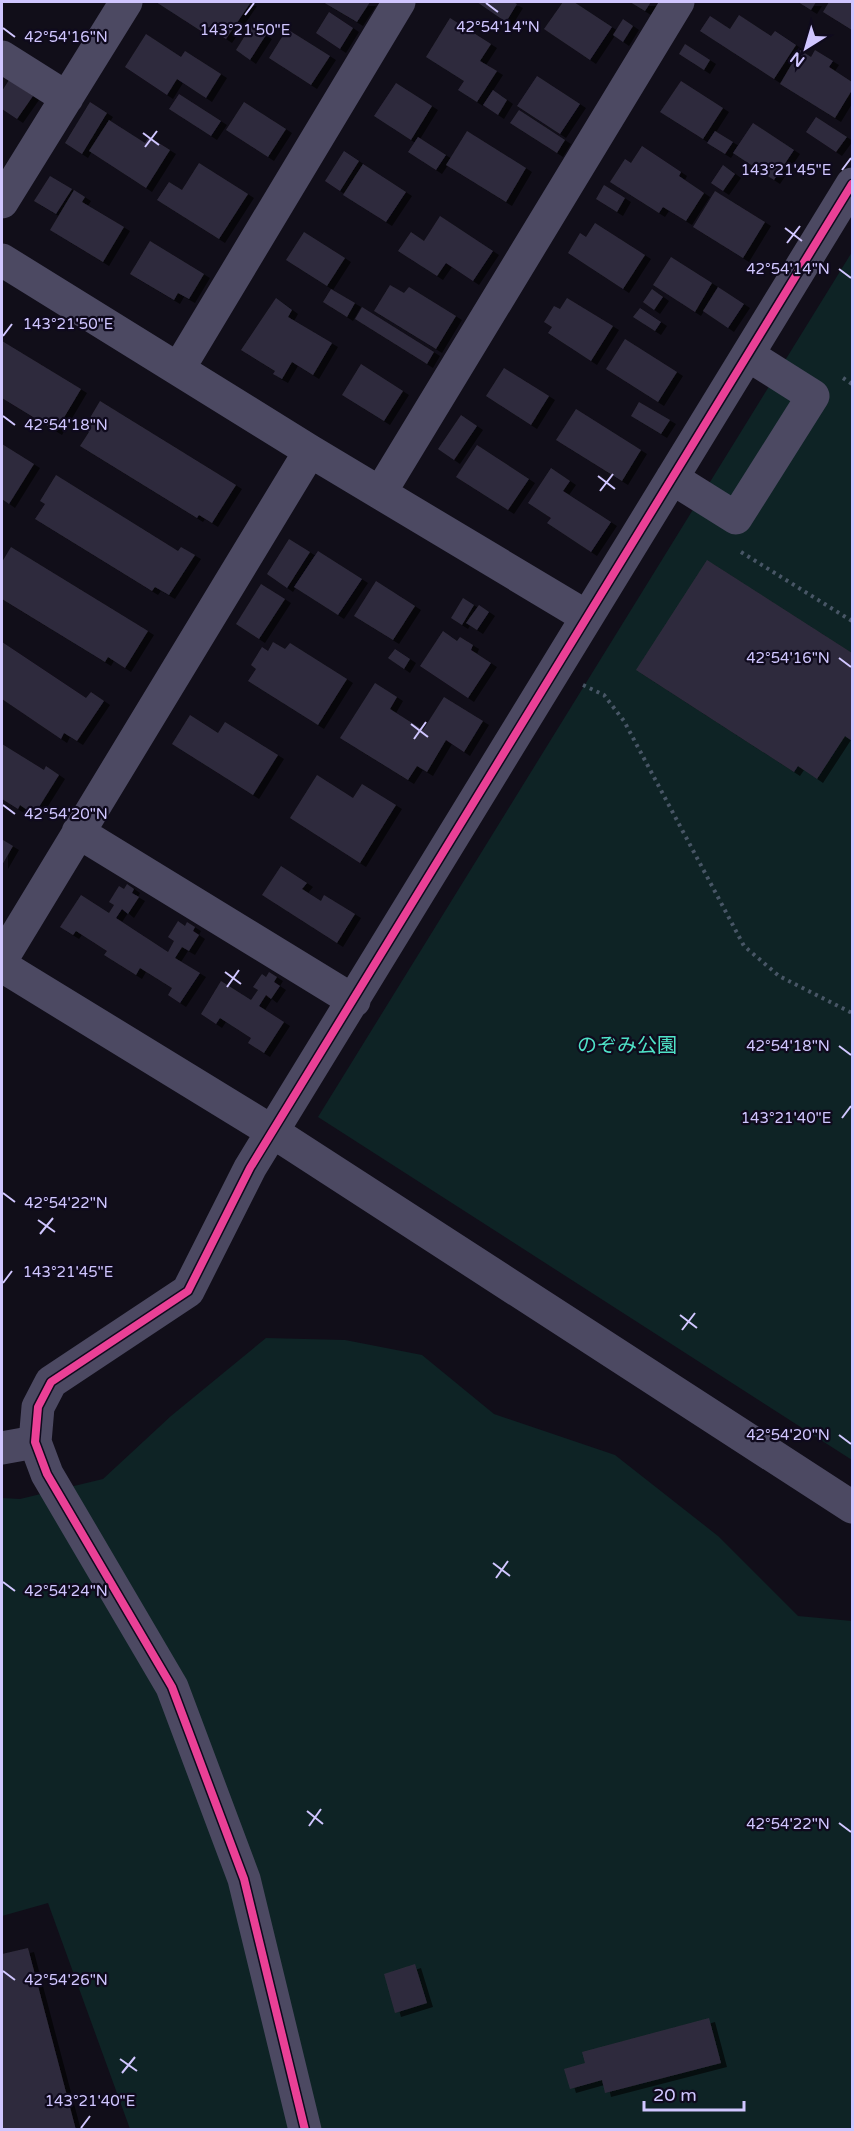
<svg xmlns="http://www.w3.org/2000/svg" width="854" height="2131" viewBox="0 0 854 2131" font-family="'Varela Round','Noto Sans JP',sans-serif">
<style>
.green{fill:#0e2325}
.building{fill:#2f2b3c;filter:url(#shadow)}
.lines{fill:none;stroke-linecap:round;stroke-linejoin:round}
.path{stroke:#485666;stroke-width:4;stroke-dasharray:3 4.5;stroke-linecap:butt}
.minor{stroke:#4c4962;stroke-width:33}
.cycleway-casing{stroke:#0f0a1d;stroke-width:11}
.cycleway{stroke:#ea4096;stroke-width:8}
.ticks{fill:none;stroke:#d0c6ff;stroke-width:2}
.labels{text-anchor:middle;stroke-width:4.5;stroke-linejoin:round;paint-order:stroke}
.park-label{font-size:20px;fill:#4fe2c7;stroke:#0f0a1d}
.ticks-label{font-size:15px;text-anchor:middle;fill:#d0c6ff;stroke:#0f0a1d;stroke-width:4.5;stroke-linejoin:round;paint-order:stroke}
</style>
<defs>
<filter id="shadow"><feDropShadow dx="6" dy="4" stdDeviation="0" flood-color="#0009"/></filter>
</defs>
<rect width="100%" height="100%" fill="#110e19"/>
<path class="green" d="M852,252V1460L318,1117Z
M266,1338L345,1340L422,1355L494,1414L615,1455L718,1536L798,1616L852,1621V2129H130L48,1903L2,1916V1498L20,1499L103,1479L171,1416Z"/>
<path class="building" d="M156,2H251L226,39L205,25L201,31Z
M323,2H370L357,22Z
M477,2H513L517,4L506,22Z
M563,2H574L612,27L590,60L544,29Z
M630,2H651L645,11Z
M798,2H816L811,10Z
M829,2H852V30L823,12Z
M329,12L353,28L340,49L316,33Z
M739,15L771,36L775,31L796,45L774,79L700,31L710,16L730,29Z
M450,18L491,44L480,61L497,71L477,102L458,90L464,81L426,57Z
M623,19L633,26L623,42L613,35Z
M251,26L266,35L250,60L236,50Z
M287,29L330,56L311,85L269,58Z
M146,34L181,57L185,51L221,74L206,98L177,79L167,95L125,67Z
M685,44L710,60L704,70L679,54Z
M800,50L811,57L815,50L833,61L829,67L852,82V90L835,118L780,84Z
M537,76L580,104L560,134L517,106Z
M9,80L33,96L17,119L2,109V91Z
M681,81L723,108L703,139L660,112Z
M396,83L432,106L411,140L374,116Z
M493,90L507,100L498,115L483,105Z
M179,94L221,121L211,136L169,109Z
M90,102L107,113L82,154L65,143Z
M244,102L286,129L268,157L226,130Z
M519,110L565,140L557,153L510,123Z
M816,117L847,137L836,152L806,132Z
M109,120L145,143L149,137L170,150L146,188L89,151Z
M753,123L794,150L774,180L733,153Z
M467,131L526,168L506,202L446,165Z
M715,131L733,142L725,154L707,143Z
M418,137L446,155L436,170L408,152Z
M642,146L681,172L679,176L704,193L686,221L663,207L659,213L610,182L625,159L631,163Z
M344,151L359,161L340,191L325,181Z
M199,163L248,194L219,239L157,200L169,182L182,190Z
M363,164L406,192L386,222L343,195Z
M723,165L735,174L723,191L711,183Z
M50,176L72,189L56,214L34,201Z
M604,185L625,198L617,212L596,199Z
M74,190L85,197L82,202L124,227L103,262L50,230Z
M715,191L765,222L743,258L693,227Z
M440,216L493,251L473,281L446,263L437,276L398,251L411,232L424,241Z
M595,223L645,255L623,289L568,253L580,233L586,237Z
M304,232L345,258L327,286L286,260Z
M150,241L204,274L189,299L178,293L174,300L130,274Z
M671,257L712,283L695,312L653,285Z
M390,285L404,293L409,287L456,316L436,349L374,311Z
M718,287L744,304L728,328L703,311Z
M331,289L355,303L347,317L323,302Z
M652,289L663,297L654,310L643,302Z
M276,298L292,310L288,317L332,343L313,375L292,362L282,379L273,374L275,371L241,350Z
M567,298L613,326L591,361L548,333L552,327L544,322L554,306L560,309Z
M362,307L434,352L427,364L355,319Z
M640,308L661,322L655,331L633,317Z
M625,339L677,372L658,402L606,369Z
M2,341L81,389L56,431L2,398Z
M361,364L403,391L384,421L342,395Z
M504,368L549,396L531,425L486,396Z
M100,401L236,485L212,523L199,515L197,518L80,446L89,432L84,428Z
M639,402L670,420L661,434L631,416Z
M576,409L641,450L622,481L556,440Z
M461,415L477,426L454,460L438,449Z
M2,444L34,464L9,504L2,499Z
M477,445L529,479L508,510L456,477Z
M551,468L570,481L563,491L611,522L591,552L547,523L551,518L528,503Z
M56,475L178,551L181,547L195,555L169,595L155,587L152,591L35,519L45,504L40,501Z
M289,539L310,552L287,588L267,574Z
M11,547L148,631L125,668L108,657L105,662L2,599V562Z
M318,551L362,579L338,615L294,587Z
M707,560L852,653V741L845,736L817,779L798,766L794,772L636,670Z
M376,581L415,606L393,640L354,616Z
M261,584L285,599L259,639L236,624Z
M463,598L474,605L462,625L451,618Z
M479,605L489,612L477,630L466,623Z
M443,631L457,641L460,637L473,645L471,650L491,663L468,698L420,666Z
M2,642L86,698L91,692L104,701L77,741L64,733L61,739L2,699Z
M273,642L285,649L290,643L347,679L318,725L248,681L256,669L251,665L262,647L268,651Z
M395,649L410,659L404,669L388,658Z
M375,683L397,697L390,709L423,730L444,697L483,721L464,752L446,740L427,772L417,766L408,780L340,738Z
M190,715L218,733L225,722L278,755L253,795L172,744Z
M2,744L44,770L46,766L59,775L34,815L20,805L18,809L2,799Z
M317,775L353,798L362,784L396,805L360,863L290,818Z
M3,840L13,846L2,865V842Z
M281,866L307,883L302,889L321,901L324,895L355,914L337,943L262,895Z
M127,884L134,889L132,893L139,897L128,914L122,909L116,918L168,952L174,941L168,937L178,921L185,926L187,922L195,927L193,931L199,935L189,951L182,947L175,958L200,973L180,1003L168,995L172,988L140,968L136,975L104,955L107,951L76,931L73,935L60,927L81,895L109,913L114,905L109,902L119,886L124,889Z
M269,972L277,977L274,982L280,986L271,999L266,995L259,1006L284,1022L264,1053L248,1043L251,1038L220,1018L216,1024L201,1014L221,981L251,1000L258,990L253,987L262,974L266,977Z
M28,1948L76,2130H2V1954Z
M415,1964L427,2003L395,2013L384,1974Z
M709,2018L721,2063L605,2093L602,2080L570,2089L564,2069L585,2063L582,2052Z"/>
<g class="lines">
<path class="path" d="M843,378L852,384
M741,552L852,621
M583,685L604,695L624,721L744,946L779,976L852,1013"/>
<path class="minor" d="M2,57L67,98
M2,202L126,2
M2,260L310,451L587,617
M179,368L399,2
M672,478L736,518L813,396L748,355
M380,493L678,2
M78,832L354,1001
M2,959L310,451
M2,966L273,1132L852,1507
M2,1448L35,1442
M305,2130L244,1879L172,1687L47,1474L35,1442L38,1407L51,1382L188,1291L250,1168L852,184"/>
<g class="cycleway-casing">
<path id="cycleway" d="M305,2130L244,1879L172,1687L47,1474L35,1442L38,1407L51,1382L188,1291L250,1168L852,184"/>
</g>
<use href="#cycleway" class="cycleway"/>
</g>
<path class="ticks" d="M486,3L498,12M245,15L254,3M3,28L15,37M143,133L159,145M145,147L157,131M842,170L851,158M785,228L802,241M787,243L800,226M839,269L851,278M3,336L12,324M3,416L15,425M598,476L615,489M600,491L613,474M839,658L851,667M411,724L428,737M414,739L426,722M3,805L15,814M225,972L241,984M227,987L239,970M839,1046L851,1055M842,1118L851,1106M3,1193L15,1202M38,1220L55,1232M40,1234L53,1218M3,1283L12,1271M680,1315L697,1328M682,1330L695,1313M839,1435L851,1444M493,1563L510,1576M496,1578L508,1561M3,1582L15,1591M307,1811L323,1824M839,1823L851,1832M309,1826L321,1809M3,1971L15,1980M120,2059L137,2071M122,2073L135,2057M81,2128L90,2116"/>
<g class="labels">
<g class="park-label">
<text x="627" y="1052">のぞみ公園</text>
</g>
</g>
<g class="ticks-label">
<text x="498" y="32">42°54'14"N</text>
<text x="245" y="35">143°21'50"E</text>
<text x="66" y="42">42°54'16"N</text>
<text x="786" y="175">143°21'45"E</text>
<text x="788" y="274">42°54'14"N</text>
<text x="68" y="329">143°21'50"E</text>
<text x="66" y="430">42°54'18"N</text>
<text x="788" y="663">42°54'16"N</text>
<text x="66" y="819">42°54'20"N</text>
<text x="788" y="1051">42°54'18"N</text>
<text x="786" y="1123">143°21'40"E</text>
<text x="66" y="1208">42°54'22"N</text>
<text x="68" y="1277">143°21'45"E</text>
<text x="788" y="1440">42°54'20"N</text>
<text x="66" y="1596">42°54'24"N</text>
<text x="788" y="1829">42°54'22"N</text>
<text x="66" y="1985">42°54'26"N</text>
<text x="90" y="2106">143°21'40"E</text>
</g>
<rect width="854" height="2131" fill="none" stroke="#d0c6ff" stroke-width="6"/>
<g transform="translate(806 48) rotate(217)" stroke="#0f0a1d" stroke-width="4.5" paint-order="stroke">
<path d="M0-4.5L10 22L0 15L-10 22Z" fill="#d0c6ff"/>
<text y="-9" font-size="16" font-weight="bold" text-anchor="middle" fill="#d0c6ff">N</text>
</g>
<path d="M644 2101v9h100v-9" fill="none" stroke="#d0c6ff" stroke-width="3"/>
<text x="653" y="2101" font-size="18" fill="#d0c6ff" stroke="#0f0a1d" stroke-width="4.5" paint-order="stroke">20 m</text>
</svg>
